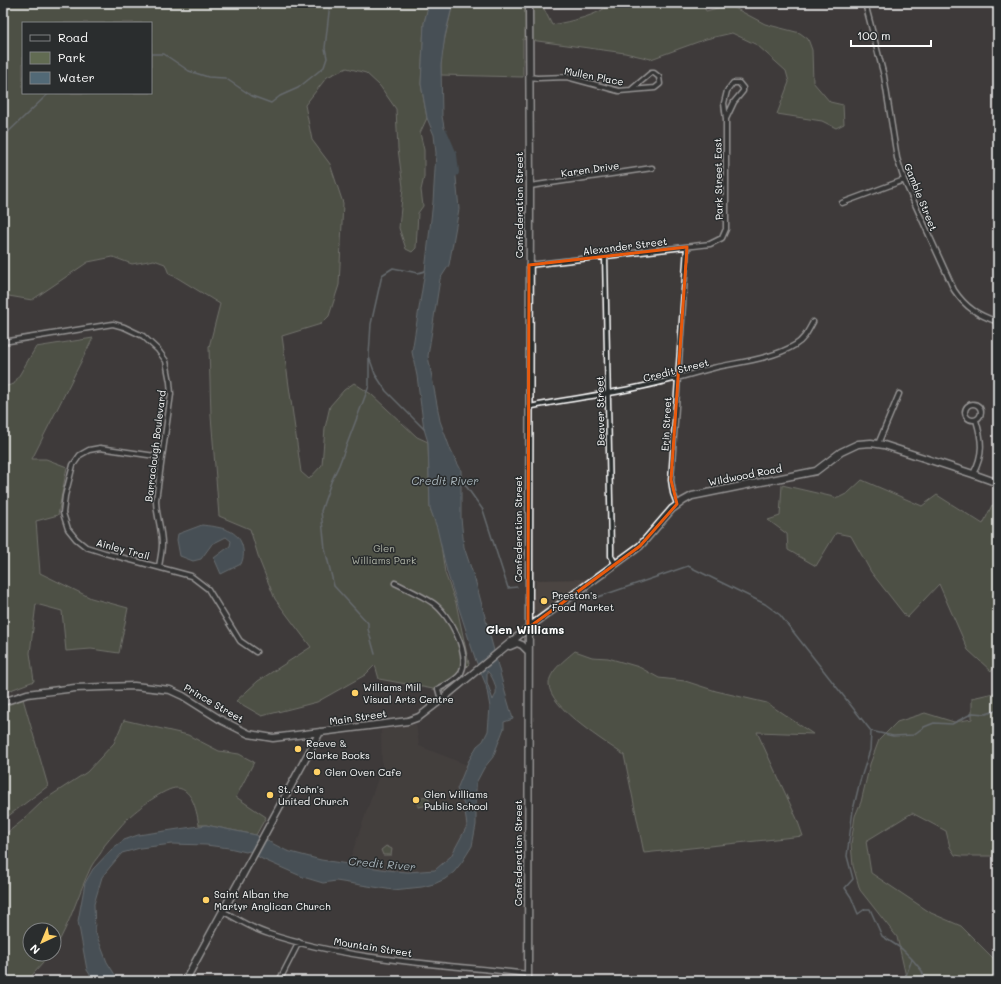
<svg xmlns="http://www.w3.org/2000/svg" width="1001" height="984" viewBox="0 0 1001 984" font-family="Mali,sans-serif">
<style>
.built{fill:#4c4542}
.green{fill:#616b52;stroke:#b0b5a8;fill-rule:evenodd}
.water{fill:#526976;stroke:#97a5ad;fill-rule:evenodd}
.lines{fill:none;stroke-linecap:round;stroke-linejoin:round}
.stream{stroke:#97a5ad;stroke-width:1.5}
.river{stroke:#526976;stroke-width:10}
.street-casing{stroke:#fff;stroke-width:7}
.secondary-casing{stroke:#fff;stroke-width:9}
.street{stroke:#2a2d2e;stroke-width:4}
.secondary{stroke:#2a2d2e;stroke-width:6}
.marked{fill:none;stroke:#e8590c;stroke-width:3;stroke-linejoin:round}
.poi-dot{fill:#ffd166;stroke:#2a2d2e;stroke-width:1.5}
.labels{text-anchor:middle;stroke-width:3;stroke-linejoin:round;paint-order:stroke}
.street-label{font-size:10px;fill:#fff;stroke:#2a2d2e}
.park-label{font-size:10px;fill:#b0b5a8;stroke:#2a2d2e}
.poi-label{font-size:10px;fill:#fff;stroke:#2a2d2e;text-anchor:start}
.water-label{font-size:11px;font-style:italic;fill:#a8b4ba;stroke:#2a2d2e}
.quarter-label{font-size:12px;font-weight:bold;fill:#fff;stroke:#2a2d2e}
</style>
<rect width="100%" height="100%" fill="#3e3b3a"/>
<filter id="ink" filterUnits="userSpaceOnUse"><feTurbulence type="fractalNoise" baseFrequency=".025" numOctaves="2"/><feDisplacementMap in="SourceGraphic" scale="8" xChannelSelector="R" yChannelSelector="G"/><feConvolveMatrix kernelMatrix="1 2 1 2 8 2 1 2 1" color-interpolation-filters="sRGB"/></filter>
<g filter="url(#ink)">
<path class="built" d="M587,579L540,614L533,609L536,580Z
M416,724L419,746L467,765L457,789L464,805L467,826L458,844L451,856L435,870L408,872L395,871L348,865L382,767L381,730Z"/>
<path class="green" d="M3,3H429L424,23L421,84L427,118L420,133L424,150V177L421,190L423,206L418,213L416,248L412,252L406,249L399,228L403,187L398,149L396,109L380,86L366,73L347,68L327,77L305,105L312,140L330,164L343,203L339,285L329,316L321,324L282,336L301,472L309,479L322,465L325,428L330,406L344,390L354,383L371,394L417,437L428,442L430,508L439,531L445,573L456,603L469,664L444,691L379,679L375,665L365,675L317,702L262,716L236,701L258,681L311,647L275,599L260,562L250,529L219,516L211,416L209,347L220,304L176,277L169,274L165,264L154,260L132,264L113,257L88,262L32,300L3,295ZM23,23H151V93H23Z
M453,3H541L552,25C571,21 598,16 612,3H702L706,11L729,5L765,24L800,33L808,39L812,50L813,82L830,102L843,105L844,124L836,128L822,121L777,114L789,82L786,71L757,45L732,33L706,39L651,59L625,53L523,39V77L441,75C440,50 448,27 453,3Z
M93,338L32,459H46L67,467L58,515L36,521L40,573L91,598L128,608L119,653L91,649L66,651L62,611L36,604L30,653L34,681L3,693V387L14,384L36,347Z
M862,480L922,506L937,495L983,524L992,505L998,507V666L991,671L968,650L939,584L907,618L871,572L851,536L836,533L816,566L788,550L787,534L768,520L780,516L782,485L838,498L848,493Z
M575,651L592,657L608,658L639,667L659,678L685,681L716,691L767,703L813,734L757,732L797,819L803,836L644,853L624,755C607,743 549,708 549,684C549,671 566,659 575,651Z
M998,692V856H962L955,855L950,847L946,831L912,813L866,841L871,873L931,913L961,926L998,963V981H907L897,937L860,890L853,866L851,844L855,816L861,802L870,764L879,740L897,722L925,713L954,722L972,719V698Z
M23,699L48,786L3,820V706Z
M124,720L188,735L219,751L239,754L254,762L236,797L266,817L256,835L206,825H199C197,813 193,789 177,788C166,787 136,810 128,818C120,827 112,836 104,846C102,854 95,859 91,867C78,894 70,924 54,950V930H30V954H51L27,981H3V836L22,821L44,800L87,772L114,743Z
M428,796L430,805L418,807L417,798Z
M386,846L392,849L391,855H383L381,850Z"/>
<path class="water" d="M429,3H453L445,36L441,65L442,116L447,144L455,167L459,209L449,265L440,279L428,356L440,421L451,451L461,470V518L464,547L476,583L505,692L513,719L504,722V728L493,757L484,768L476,783V825L472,846L462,862L454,872L445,879L434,884L422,887L393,890L336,881L323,883L303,877L262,859L249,851L246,852L229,848L206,845L172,844L140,848L122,853L110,867L102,877L94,904L95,931L107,962L119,981H94L87,970L78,921L85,883L93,869L113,848L124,840L138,835L206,825L256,835L287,851L321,860L395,871L408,872L435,870L451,856L467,826L464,805L457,789L468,762L477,746L483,741L488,731L490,707L486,685L476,661L447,572L437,528L430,508L428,442L424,429L417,376L412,352L425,271L433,202L436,153L434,135L427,118L421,84L424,23ZM487,671C492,675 497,687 496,693C496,695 494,697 493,700L487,682Z
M202,525C217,527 237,528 242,545C244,552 244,557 241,564L221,574L214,558L230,546L231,541L226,537L212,544L201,559L193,561L180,556L177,540L178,534Z"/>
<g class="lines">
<path class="stream" d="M151,54H164L189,71L208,77L225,78L252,96L271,103L280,96L298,88L324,67L327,58L325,48L330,3
M3,137L49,93
M369,357L375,374L386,391L424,429
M461,479L483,510L508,588L517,587
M586,590L592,599L688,566L765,604L780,615L871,731L893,736L913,735L924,727L934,723L952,724L973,713L986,714L998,710
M375,654L368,629V623L334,586L325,549L321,511L331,482L339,465L369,386V355L371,324L382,275L393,268L418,273L425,271
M871,732L870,750L860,781L853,810L847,856L853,879L845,888L851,897L858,914L865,909H870L882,936L902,949L912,959L922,971L925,981
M904,981L912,959"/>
<path class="river" d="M443,134L452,155L454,172"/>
<g class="street-casing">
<path id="street" d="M865,3L884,76L897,158L904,180L954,290C966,308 978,315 998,322
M529,77L537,78L567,77L619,91L655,88L660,84L659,77L654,73H651L632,89
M530,186L652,168
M842,203L904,180
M605,256L611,548V556L615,563
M529,265L710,244L722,238L726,229V119L724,103L727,91L733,83H739L743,88V91L734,102L726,119
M3,342L113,324L124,327L143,336L158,350L166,361L170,382L171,394L156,500C156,515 162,529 162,544C162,552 160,559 159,567
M965 412a8 8 0 1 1 16 0a8 8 0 1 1-16 0Z
M529,407C571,398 615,394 657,383C676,379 694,373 713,368C739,362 772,359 795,345C804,340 808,331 813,322
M878,444L899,394
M162,457L100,448L89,450L80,455L73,465L65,496L63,513L68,529L76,539L86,547L105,553L191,576L208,589L240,641L256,652
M973,474C984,454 982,440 976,420
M677,504L673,493L671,480L687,247
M395,583C407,589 421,595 433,603C449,614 471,653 461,673C457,680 446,685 438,689L441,700
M222,911C238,919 252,929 269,934C351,961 442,964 528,974
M279,981L299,942"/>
</g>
<g class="secondary-casing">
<path id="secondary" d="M510,646L517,643L522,645L528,651
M3,702L27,694L75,688L134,686L170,690L183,696L221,720L249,734L273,738L408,721L419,717L441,700L528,628L640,546L672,509L683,501L692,496L816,471L841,452L858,444L871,443L884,445L973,474L998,483
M185,981L320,732
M528,981L530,186L529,3"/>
</g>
<use href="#street" class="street"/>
<use href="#secondary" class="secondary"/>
</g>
</g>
<path d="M0 0H1001V984H0ZM687,247L671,480L677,504L640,546L528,628L529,265Z" fill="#3e3b3a" fill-opacity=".55" fill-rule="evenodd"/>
<path class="marked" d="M687,247L671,480L677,504L640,546L528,628L529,265Z"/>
<g class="poi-dot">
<circle cx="544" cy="601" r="4"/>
<circle cx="355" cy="693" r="4"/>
<circle cx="298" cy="749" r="4"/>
<circle cx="317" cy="772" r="4"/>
<circle cx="270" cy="795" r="4"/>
<circle cx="416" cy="800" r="4"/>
<circle cx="206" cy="900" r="4"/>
</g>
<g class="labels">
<g class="street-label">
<text transform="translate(594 76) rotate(11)" y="4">Mullen Place</text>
<text transform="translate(590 169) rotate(-8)" y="4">Karen Drive</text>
<text transform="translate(718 179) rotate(-91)" y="4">Park Street East</text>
<text transform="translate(921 197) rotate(68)" y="4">Gamble Street</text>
<text transform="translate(519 205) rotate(-90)" y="4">Confederation Street</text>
<text transform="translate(625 246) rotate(-7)" y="4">Alexander Street</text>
<text transform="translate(676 370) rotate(-14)" y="4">Credit Street</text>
<text transform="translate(600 411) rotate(-91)" y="4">Beaver Street</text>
<text transform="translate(666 424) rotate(-87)" y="4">Erin Street</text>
<text transform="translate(155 446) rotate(-83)" y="4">Barraclough Boulevard</text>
<text transform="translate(745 475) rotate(-11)" y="4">Wildwood Road</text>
<text transform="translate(518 529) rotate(-90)" y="4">Confederation Street</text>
<text transform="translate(123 549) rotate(15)" y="4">Ainley Trail</text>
<text transform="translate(214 703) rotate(30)" y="4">Prince Street</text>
<text transform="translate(358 717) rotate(-8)" y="4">Main Street</text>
<text transform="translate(518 853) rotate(-90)" y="4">Confederation Street</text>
<text transform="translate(373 947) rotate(9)" y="4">Mountain Street</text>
</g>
<g class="park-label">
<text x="384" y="552">Glen<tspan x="384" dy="12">Williams Park</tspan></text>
</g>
<g class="poi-label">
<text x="552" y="599">Preston's<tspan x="552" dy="12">Food Market</tspan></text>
<text x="363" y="691">Williams Mill<tspan x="363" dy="12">Visual Arts Centre</tspan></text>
<text x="306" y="747">Reeve &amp;<tspan x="306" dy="12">Clarke Books</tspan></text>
<text x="325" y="776">Glen Oven Cafe</text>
<text x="278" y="793">St. John's<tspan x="278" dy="12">United Church</tspan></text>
<text x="424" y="798">Glen Williams<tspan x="424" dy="12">Public School</tspan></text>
<text x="214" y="898">Saint Alban the<tspan x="214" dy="12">Martyr Anglican Church</tspan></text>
</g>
<g class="water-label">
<text x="445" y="485">Credit River</text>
<text transform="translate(382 864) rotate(5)" y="4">Credit River</text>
</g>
<g class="quarter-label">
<text x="525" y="634">Glen Williams</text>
</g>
</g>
<rect width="1001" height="984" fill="none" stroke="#2a2d2e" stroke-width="16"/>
<rect x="8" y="8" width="985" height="968" fill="none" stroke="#fff" stroke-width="1.5" filter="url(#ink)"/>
<rect x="22" y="22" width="130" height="72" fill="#2a2d2e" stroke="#7f8182"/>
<rect x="30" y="35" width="20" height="6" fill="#2a2d2e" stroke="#7f8182"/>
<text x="58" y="42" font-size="12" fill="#ffffff">Road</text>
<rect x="30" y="52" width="20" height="12" fill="#616b52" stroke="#7f8182"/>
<text x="58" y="62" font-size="12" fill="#ffffff">Park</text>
<rect x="30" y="72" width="20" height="12" fill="#526976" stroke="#7f8182"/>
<text x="58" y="82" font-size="12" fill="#ffffff">Water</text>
<g transform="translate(42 942) rotate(224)"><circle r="19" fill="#2a2d2e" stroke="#7f8182"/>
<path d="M0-3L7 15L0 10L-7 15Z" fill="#ffd166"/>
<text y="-6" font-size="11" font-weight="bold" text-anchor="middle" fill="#ffffff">N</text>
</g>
<path d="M851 40v6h80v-6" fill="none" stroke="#ffffff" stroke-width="2"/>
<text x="857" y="40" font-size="12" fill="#ffffff" stroke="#2a2d2e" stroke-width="3" paint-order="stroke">100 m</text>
</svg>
